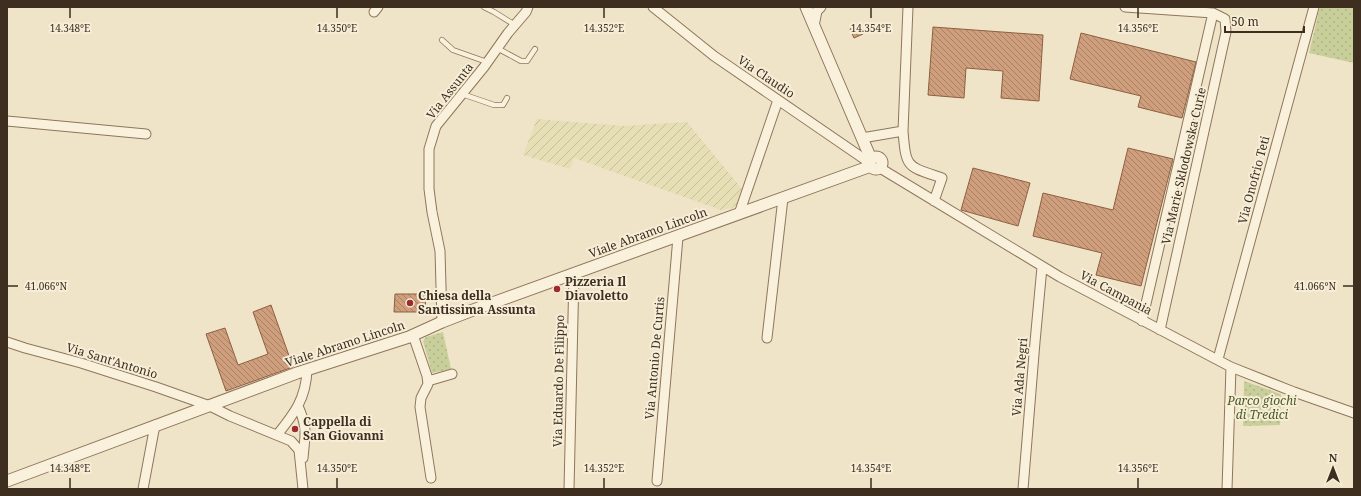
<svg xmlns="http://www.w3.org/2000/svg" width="1361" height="496" viewBox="0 0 1361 496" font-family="'Noto Serif',serif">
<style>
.farmland{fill:url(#farmland-furrows)}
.grass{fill:url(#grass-dots)}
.building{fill:url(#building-back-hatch);stroke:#8d5f41}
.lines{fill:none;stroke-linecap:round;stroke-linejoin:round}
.service-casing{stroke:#8d765c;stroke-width:6}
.minor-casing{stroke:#8d765c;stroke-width:11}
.tertiary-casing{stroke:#8d765c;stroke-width:13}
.service{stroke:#faf1dc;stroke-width:4.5}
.minor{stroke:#faf1dc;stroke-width:9}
.tertiary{stroke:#faf1dc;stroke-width:11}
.ticks{fill:none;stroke:#3d2e20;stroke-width:1.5}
.poi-dot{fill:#9e2a2b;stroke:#f7eed8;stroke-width:1.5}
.labels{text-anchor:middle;stroke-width:4;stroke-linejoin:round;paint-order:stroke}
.street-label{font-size:12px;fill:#3d2e20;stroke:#f7eed8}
.poi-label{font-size:12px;font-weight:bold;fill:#3d2e20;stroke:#f7eed8;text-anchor:start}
.park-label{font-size:12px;font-style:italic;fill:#4d5a26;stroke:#f7eed8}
.ticks-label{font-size:10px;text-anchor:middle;fill:#3d2e20;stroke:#f7eed8;stroke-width:4;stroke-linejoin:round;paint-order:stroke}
</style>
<defs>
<pattern id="farmland-furrows" width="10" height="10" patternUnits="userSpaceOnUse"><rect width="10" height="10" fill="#e6deb5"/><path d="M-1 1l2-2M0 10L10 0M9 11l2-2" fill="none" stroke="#c6bf9b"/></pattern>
<pattern id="grass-dots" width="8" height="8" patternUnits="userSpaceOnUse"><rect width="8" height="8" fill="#c9cf9b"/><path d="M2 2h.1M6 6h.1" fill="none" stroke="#aeb285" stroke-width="1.8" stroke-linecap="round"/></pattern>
<pattern id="building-back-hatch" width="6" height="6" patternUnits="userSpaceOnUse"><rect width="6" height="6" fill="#cf9f7d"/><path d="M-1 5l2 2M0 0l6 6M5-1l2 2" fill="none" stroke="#a98266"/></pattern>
</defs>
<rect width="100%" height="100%" fill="#f0e4c8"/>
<path class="farmland" d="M537,119L623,126L687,122L742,189L738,203L732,208L721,210L574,158L570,169L523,155Z"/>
<path class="grass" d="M1320,7H1354V63L1309,53Z
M443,332L451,369L432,373L423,341L426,337Z
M1244,381L1281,394L1280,425L1243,426Z"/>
<path class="building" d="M860,25L863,34L854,38L850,29Z
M933,27L1043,35L1039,101L1001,98L1003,71L966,68L964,98L928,95Z
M1081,33L1196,62L1182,118L1138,107L1141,96L1070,79Z
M1128,148L1173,159L1141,286L1096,275L1102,253L1033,236L1043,193L1113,210Z
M973,168L1030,183L1018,226L961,210Z
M395,294H426L425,312H394Z
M271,305L293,367L226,391L206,334L225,328L238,365L268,354L253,312Z"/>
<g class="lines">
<g class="service-casing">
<path id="service" d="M484,7L494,12L515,25
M442,40L453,50L487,62
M497,48L521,61H527L535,49
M462,94L494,105H503L507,98"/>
</g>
<g class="minor-casing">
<path id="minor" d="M653,7L714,56L870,163
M1125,7L1213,13L1225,19L1226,32L1160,330
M374,12L378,7
M814,26L817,11L821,7
M7,121L146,134
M903,131C906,169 907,166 942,178L934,201
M862,138L903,131L908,7
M880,168L1060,277L1231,367L1294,392L1354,413
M739,214L778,100
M1142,321L1213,13
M442,322L440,251L432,212L429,189V149L436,126L484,67L508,33L526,12L528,7
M413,335L427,376L428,384L421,398L420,407L431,478
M767,338L783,198
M7,342L25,348L81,363L156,387L210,406L230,416L291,441L299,450L303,489
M1218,359L1314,7
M428,381L452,374
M298,406C308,428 305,435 303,458
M277,435C294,414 306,399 307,370
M657,481L678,237
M143,489L155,425
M569,489L574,274
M1023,489L1035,342L1042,267
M1227,489L1231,367"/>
</g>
<g class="tertiary-casing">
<path id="tertiary" d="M806,7L871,159
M870 163a6 6 0 1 1 12 0a6 6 0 1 1-12 0Z
M7,481L297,373L409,337L442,322L473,310L871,166"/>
</g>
<use href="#service" class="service"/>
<use href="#minor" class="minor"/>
<use href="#tertiary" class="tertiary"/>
</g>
<path class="ticks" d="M70,8V18M337,8V18M604,8V18M871,8V18M1138,8V18M8,286H18M1343,286H1353M70,478V488M337,478V488M604,478V488M871,478V488M1138,478V488"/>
<g class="poi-dot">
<circle cx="557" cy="289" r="4"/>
<circle cx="410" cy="303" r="4"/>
<circle cx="295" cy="429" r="4"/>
</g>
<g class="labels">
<g class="street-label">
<text transform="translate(766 77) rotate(34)" y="4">Via Claudio</text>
<text transform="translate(450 91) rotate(-52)" y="4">Via Assunta</text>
<text transform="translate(1184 166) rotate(-77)" y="4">Via Marie Sklodowska Curie</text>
<text transform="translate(1254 180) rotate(-75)" y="4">Via Onofrio Teti</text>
<text transform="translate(648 233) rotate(-20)" y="4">Viale Abramo Lincoln</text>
<text transform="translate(1116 293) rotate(28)" y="4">Via Campania</text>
<text transform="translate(345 344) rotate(-18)" y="4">Viale Abramo Lincoln</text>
<text transform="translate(655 358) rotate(-85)" y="4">Via Antonio De Curtis</text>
<text transform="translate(112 361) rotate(17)" y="4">Via Sant'Antonio</text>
<text transform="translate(1020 377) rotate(-85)" y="4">Via Ada Negri</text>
<text transform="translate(559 381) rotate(-89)" y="4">Via Eduardo De Filippo</text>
</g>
<g class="poi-label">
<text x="565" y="286">Pizzeria Il<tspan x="565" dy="14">Diavoletto</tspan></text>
<text x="418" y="300">Chiesa della<tspan x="418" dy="14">Santissima Assunta</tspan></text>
<text x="303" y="426">Cappella di<tspan x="303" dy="14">San Giovanni</tspan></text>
</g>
<g class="park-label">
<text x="1262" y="405">Parco giochi<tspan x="1262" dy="14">di Tredici</tspan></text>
</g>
</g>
<g class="ticks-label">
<text x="70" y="32">14.348°E</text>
<text x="337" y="32">14.350°E</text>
<text x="604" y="32">14.352°E</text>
<text x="871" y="32">14.354°E</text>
<text x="1138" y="32">14.356°E</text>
<text x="46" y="290">41.066°N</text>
<text x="1315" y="290">41.066°N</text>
<text x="70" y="472">14.348°E</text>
<text x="337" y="472">14.350°E</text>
<text x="604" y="472">14.352°E</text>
<text x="871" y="472">14.354°E</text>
<text x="1138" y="472">14.356°E</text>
</g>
<rect width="1361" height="496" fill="none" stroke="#3d2e20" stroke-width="16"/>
<g transform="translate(1333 468)" stroke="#f7eed8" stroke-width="3" paint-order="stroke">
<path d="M0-3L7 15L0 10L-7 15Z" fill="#3d2e20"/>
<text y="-6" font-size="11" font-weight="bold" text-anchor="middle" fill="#3d2e20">N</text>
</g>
<path d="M1225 26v6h79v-6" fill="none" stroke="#3d2e20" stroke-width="2"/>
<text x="1231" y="26" font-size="12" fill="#3d2e20" stroke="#f7eed8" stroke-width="3" paint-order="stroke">50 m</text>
</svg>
